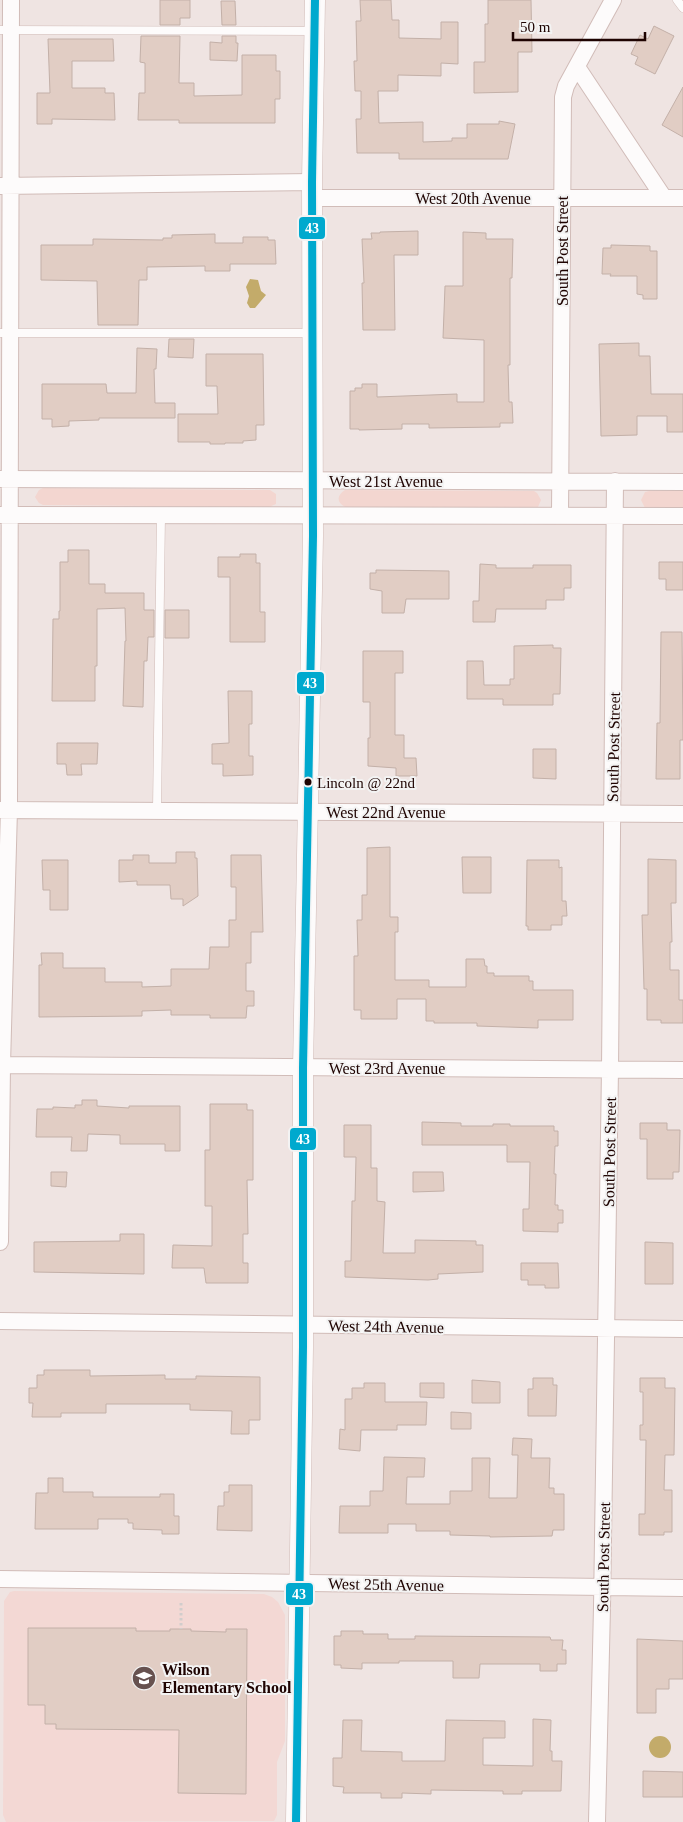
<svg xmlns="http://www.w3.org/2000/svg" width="683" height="1822" viewBox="0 0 683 1822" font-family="Georgia,serif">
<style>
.built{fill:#f3d8d4}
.green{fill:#f3d6d0}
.water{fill:#c3ab6a}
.building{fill:#e1cdc4;stroke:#c3b0a8}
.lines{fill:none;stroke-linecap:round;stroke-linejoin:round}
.service-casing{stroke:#d1bcb8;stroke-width:9}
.minor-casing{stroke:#d1bcb8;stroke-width:18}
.tertiary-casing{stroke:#d1bcb8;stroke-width:21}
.path{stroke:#d1cdcc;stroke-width:3;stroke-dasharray:2.5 2.5;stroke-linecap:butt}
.service{stroke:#fdfbfb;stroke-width:8}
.minor{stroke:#fdfbfb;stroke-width:16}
.tertiary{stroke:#fdfbfb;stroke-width:20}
.bus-1-casing{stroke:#f3f3f3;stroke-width:11}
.bus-1{stroke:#00a9ce;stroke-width:8}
.bus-dot{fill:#1e0301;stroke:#f3f3f3;stroke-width:2}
.labels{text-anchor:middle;stroke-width:4;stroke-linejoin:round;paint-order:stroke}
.bus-label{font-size:15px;fill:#1e0301;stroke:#f3f3f3;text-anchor:start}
.street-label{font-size:16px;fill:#1e0301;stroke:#f3f3f3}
.poi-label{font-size:16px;font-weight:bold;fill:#1e0301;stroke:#f3f3f3;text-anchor:start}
.line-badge{stroke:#f3f3f3;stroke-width:2}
.badge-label{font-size:14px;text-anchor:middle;font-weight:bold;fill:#fff}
</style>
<rect width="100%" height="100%" fill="#efe4e2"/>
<path class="built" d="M14,1591L264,1594L272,1597L278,1602L285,1615V1741L277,1762V1815L274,1821L6,1822L3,1815L4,1601L10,1592Z"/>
<path class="green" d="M43,488L270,490L276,494V504L269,507L43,505L39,503L35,497L39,490Z
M345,490L534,491L537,493L541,500L538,507L534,508L345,507C336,502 337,495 345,490Z
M649,491H683V510L645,508L641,500L645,492Z"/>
<path class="water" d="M250,279L258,280L261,291L266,295L255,308H250L247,303L249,296L246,287Z
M649 1747a11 11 0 1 1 22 0a11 11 0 1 1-22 0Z"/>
<path class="building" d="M160,0H190V18H180V25H160Z
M360,0H391L392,20H399V38L441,39V22H458V64L441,63V76L398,75V91H378L379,123L423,122V142L452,141V138H467V124H499V121L515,124L508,159H399V153H357L356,119H361V91H355L354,61H357L356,21H361Z
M488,0H531L532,52H518V92L474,93V62H485V24H488Z
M221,1H235L236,25H222Z
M654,26L674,36L655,74L635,64L638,57L631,54L640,35L648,39Z
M141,36H180L179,83H194V96L242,95V55H276V71H280V99H275V123H179V120H138L139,93H145V63L140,62Z
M222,36H236V43H238L237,61L210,60V42L222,43Z
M48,39H113L114,61H72V88H105V93H114L115,120L52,119V124H37V93H50Z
M683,87V137L662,125Z
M418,231V255H394L395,330H363L362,283H364L362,239H372L371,233H380V232Z
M463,232L486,233V239H513L512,278H510V365H508L509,402H512L513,423H500V427L429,428V424H402V429L359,430V429H350V391H355V388H362V384H377V397L457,394V402H484V340L443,338L445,286H463Z
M215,234V243H243V237H268V240H275L276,264H230V271H205V266L147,267V280H139L138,325H98L97,281L41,280V245H93V239L163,240V238H172V235Z
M611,245L650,246V251H657V299H643V295L637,294V276H610L611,274H602L603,248H611Z
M169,339H194L193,358L168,357Z
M639,343V356H650L651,394H683V432H667V416H637V435L601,436L599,344Z
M137,348L157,349L156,369H154L155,403H175V418H99V420L69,421V426L52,427V419H42V384H106L107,393H136Z
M206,354H263L264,425H256V440L243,441V443H225V444H210V442H178V414H218L217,386H206Z
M68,550H89V584H105V593H144V610H154V637H148L147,661H144L143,707L123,706L125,641H126L125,608L97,609V666H95V701H52L53,619H59V611H60V562H68Z
M240,554H256V563H260V612H265V642H230V577H218V557H240Z
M659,562H683V590H666V579H659Z
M480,564L496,565V568H533V565H571V588H564V600H546V609H496L495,622H473V601H479Z
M376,570L449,571V599H406L404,613H382V591L370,589V573H376Z
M165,610H189V638H165Z
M661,632H682L683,740H680V779H656L657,723H660Z
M553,645V648H561L560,694H553V705H503V699H467V661H483L484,685H510V679H514V646Z
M363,651H403V673H395V735H404V758H416L417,776H396V768L368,766V738H370V702H363Z
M228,691H252V724H249V756H253V775L223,776V764H212V744L229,743Z
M57,743H98L97,764H81L82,775H67L66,764H57Z
M533,749H556V779L533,778Z
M390,847V917H398V932H395V980H429V987H466V959H484L485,966H487V973H494V976H529V981H533V990H573V1020H538V1028L477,1026V1023H434V1021H426V999H397V1019H361V1010H354V956H358L357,920H362V895H367V848Z
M176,852H195V858H197L198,896L183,906V899H171L170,885H137V881L119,882V860H133V855H149V863H176Z
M231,855H261L263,932H251V963H246V991H254V1006H247L246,1018H210V1015H171V1010L142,1011V1016L39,1017V965H42L41,953H63V968H105V982H142V987L171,986V969H209L210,947H229V920H236V887H231Z
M462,857H491V893H463Z
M648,859L676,860V903H671L672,942H670V970H679V1000H683V1023H661V1020H647V989H644L642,915H648Z
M42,860H68V910H50V890H43Z
M527,860H559V868L562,867V901H566L567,916H562V925H551V930H528V926H526Z
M82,1100H97V1106L129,1108V1106H180V1151H165V1144H120V1135L88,1134L87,1151H71L72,1137H36L37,1109H53V1107L75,1108V1105H82Z
M210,1104H247V1110H253V1180H247L248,1234H243V1263H248V1283H206L204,1268H172L173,1245L212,1246V1206H205V1150H210Z
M422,1122L461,1123V1126H493V1124H510V1126H554V1131H558V1146H555L554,1174H556L555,1205H558V1210H563V1223H558V1232L523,1231V1209H529L530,1162H507V1145H422Z
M640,1123H667V1130H680L679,1172H673V1179H647V1139H640Z
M344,1125H371V1168H377V1201L385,1202L383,1253H415V1240L476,1241V1245H483V1272L438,1274V1279L428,1280L345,1277V1261H351L352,1201H355L356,1157H344Z
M51,1172H67L66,1187L51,1186Z
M413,1172H443L444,1191L413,1192Z
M120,1234H144V1274L34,1272V1242L120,1241Z
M645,1242L673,1243V1284H645Z
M521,1263H558L559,1288H545V1285H528V1280H521Z
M44,1370H90V1376L165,1375V1379H196V1376L260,1377V1420H249V1434H231L232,1411L190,1410V1404H106V1413H61V1417H32L33,1403H29V1388H37V1375H44Z
M533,1378H553V1385H557L556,1416H528V1389H533Z
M640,1378H665V1388H675L674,1455H665L664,1490H672V1532H664V1535H639V1514H645L646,1440H640V1425H643V1392H640Z
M472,1380L500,1382V1403H472Z
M364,1383H385V1402H427L426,1425H397V1430H361L360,1451L339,1449L340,1429L345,1430V1399H352V1388H364Z
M420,1383H444V1398L420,1397Z
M451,1412L471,1413V1429H451Z
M513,1438L532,1439L531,1458H550L549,1488H554V1494H564V1530H553L552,1536L490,1537V1536L450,1535V1531H416V1524H388V1533H339L340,1506H370V1491H383L384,1457L425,1458L424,1477H407L406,1504H450V1491H472V1458H490L489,1498H517L518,1455H512Z
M48,1478H63V1492H93V1497H160V1494H174V1516H179V1534H162V1530L133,1529V1523H128V1519H98V1529H35L36,1493H48Z
M229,1485H252V1531L217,1530L218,1506H224V1492H229Z
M28,1628H136V1631H170V1629H191V1631L226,1632V1629H247L246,1794L178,1793L179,1730L56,1729V1724H45V1705H28Z
M341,1631H363V1634H388V1639H415V1636L550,1637L551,1640H563L562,1650H566V1664H557V1671H540V1664H480L479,1678H453V1661H399V1663H362V1669L341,1668V1665H334V1636H341Z
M637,1639L683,1641V1679H669V1689H656V1713H637Z
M533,1719L551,1720L550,1751H552V1761H562L561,1791H522V1794H503V1791L431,1790V1794L402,1793V1798H381V1793H343L344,1787L333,1786V1758H342L343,1720H362L361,1751L402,1752V1761H445L446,1720L505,1721V1738H483V1765L533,1766Z
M643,1771L683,1772V1797H643Z"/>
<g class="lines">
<g class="service-casing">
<path id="service" d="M677,0L683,8
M0,30L313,31
M0,333H311
M157,809L161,515"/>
</g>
<g class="minor-casing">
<path id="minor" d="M577,67L664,198H683
M0,186L312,182
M312,198H664
M0,479L683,482
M0,515L683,516
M560,515L563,97L566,86L613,0
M0,810L683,814
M2,1065L683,1070
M0,1242L2,1065L9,809L11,0
M0,1321L683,1329
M0,1579L683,1588
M597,1822L602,1607L610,1069L615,481"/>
</g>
<g class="tertiary-casing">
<path id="tertiary" d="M296,1822L303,1347V1068L313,536L312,182L315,0"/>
</g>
<path class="path" d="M181,1603V1629"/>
<use href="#service" class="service"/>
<use href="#minor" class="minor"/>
<use href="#tertiary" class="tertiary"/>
<g class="bus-1-casing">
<path id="bus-1" d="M296,1822L303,1347V1068L313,536L312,182L315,0"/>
</g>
<use href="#bus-1" class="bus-1"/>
</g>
<defs>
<g id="school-disc" transform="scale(1.25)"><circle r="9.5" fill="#675250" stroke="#f3f3f3"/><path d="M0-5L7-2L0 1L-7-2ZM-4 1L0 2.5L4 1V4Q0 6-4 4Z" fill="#fff"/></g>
</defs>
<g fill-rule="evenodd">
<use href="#school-disc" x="144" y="1678"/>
</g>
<circle class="bus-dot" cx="308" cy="782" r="4.5"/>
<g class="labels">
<g class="bus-label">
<text x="317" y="788">Lincoln @ 22nd</text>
</g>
<g class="street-label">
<text x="473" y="204">West 20th Avenue</text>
<text transform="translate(562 251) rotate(-90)" y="6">South Post Street</text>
<text x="386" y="487">West 21st Avenue</text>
<text transform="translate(613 747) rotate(-89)" y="6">South Post Street</text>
<text x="386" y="818">West 22nd Avenue</text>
<text x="387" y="1074">West 23rd Avenue</text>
<text transform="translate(609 1152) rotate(-89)" y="6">South Post Street</text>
<text transform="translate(386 1326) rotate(1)" y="6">West 24th Avenue</text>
<text transform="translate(603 1557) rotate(-89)" y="6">South Post Street</text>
<text transform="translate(386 1584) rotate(1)" y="6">West 25th Avenue</text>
</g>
<g class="poi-label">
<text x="162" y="1675">Wilson<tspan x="162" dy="18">Elementary School</tspan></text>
</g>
</g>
<g class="line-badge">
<rect x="298" y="216" width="28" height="24" rx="5" fill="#00a9ce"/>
<rect x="296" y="671" width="29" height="24" rx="5" fill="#00a9ce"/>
<rect x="289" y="1127" width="28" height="24" rx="5" fill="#00a9ce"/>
<rect x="285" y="1582" width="29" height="24" rx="5" fill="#00a9ce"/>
</g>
<g class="badge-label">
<text x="312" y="233">43</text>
<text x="310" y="688">43</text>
<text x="303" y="1144">43</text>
<text x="299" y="1599">43</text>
</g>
<path d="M513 32v8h132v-8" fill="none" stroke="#1e0301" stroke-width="2.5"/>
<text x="520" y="32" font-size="15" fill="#1e0301" stroke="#f3f3f3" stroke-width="4" paint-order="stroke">50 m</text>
</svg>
